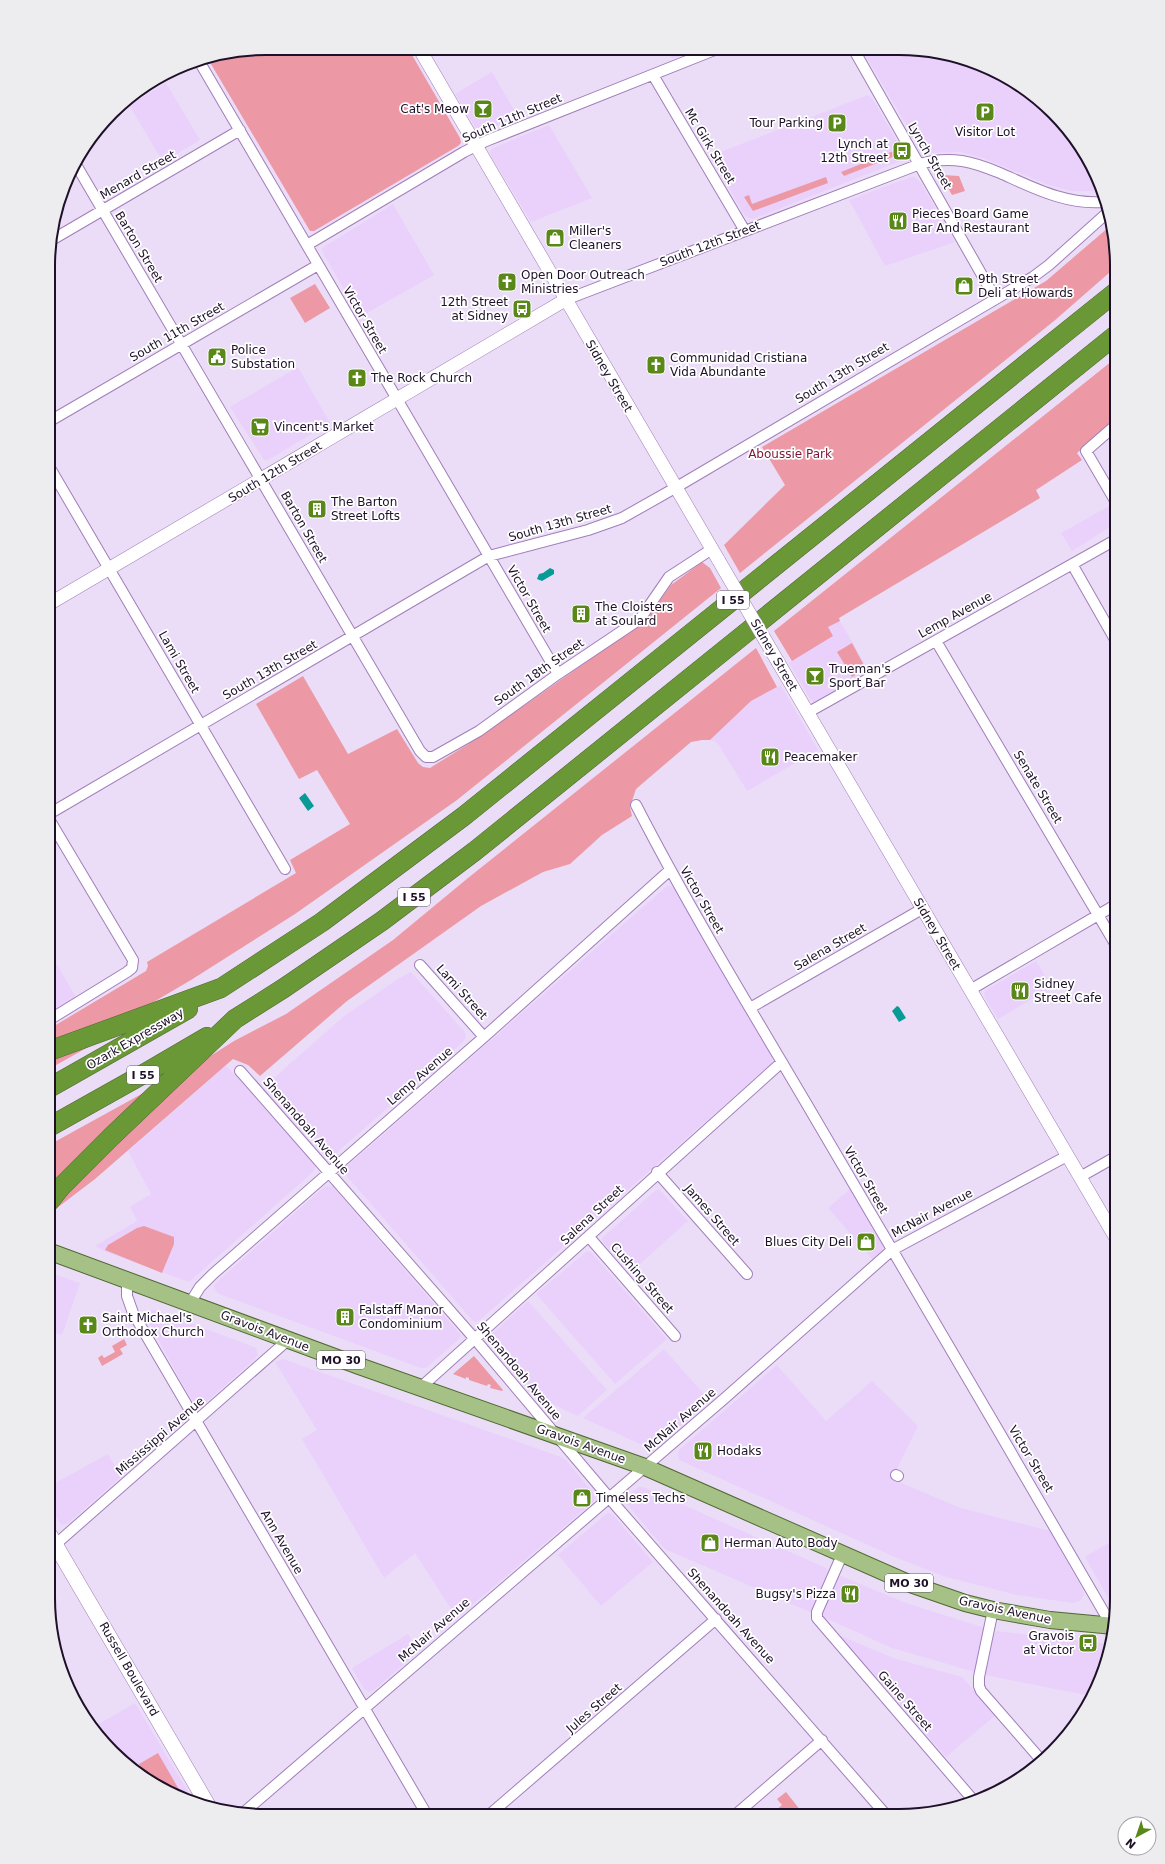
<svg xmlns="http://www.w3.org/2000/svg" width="1165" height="1864" viewBox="0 0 1165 1864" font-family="'DejaVu Sans',sans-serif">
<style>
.built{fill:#e9d1fc}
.green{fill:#ec99a5}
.water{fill:#089a95}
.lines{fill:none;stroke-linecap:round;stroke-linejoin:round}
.minor-casing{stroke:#a17eba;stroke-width:12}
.tertiary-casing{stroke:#a17eba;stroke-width:14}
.secondary-casing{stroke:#a17eba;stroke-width:16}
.primary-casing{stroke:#506831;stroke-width:18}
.motorway-casing{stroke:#506831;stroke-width:20}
.minor{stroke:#fff;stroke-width:10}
.tertiary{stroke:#fff;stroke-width:13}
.secondary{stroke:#fff;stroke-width:15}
.primary{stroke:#a6c186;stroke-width:16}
.motorway{stroke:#6b9836;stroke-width:19}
.tertiary-bridge-casing{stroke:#a17eba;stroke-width:14;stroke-linecap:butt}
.tertiary-bridge{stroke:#fff;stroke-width:13}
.labels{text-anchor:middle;stroke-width:3.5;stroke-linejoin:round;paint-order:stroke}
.shield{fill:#fff;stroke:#625868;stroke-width:1}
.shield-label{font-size:11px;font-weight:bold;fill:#1e1028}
.poi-label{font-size:12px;fill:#1e1028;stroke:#fff;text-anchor:start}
.street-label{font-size:12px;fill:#1e1028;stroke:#fff}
.park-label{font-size:12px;fill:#7c1633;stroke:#fff}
.rim{fill:none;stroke:#1e1028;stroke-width:2}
</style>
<rect width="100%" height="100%" fill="#ebddf7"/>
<path class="built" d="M668,49H696L672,59Z
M862,50H928L983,65L1032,93L1072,133L1100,183L1102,191H1070L1046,184L983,158L960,152L923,153Z
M492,72L519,118L481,132L476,129L455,94Z
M166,83L200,140L163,162L129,105Z
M868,95L874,101L904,153L903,160L753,219L745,216L710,156Z
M549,125L592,198L531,222L491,156L490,151L493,148Z
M911,177H915L921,183L955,242L885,266L849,200Z
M393,204L434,275L360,317L323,253L322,248Z
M298,367L330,423L268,460H264L230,407Z
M1109,506L1117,521L1116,523L1072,551L1061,533Z
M840,621L869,671L819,700L813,702L810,699L789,663L833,636L828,627Z
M781,685L818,750L747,791L720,747L716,742L710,740L751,701Z
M667,886H671L674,888L773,1056L772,1063L480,1320L476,1322L473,1321L344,1173L346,1167Z
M49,951L76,997L50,1012L49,1009Z
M1036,961L1052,987L998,1019L985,998L984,993L986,990Z
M411,972L465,1032L466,1037L462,1043L334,1155H329L267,1084L343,1017L399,978Z
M226,1065L316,1166L314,1171L189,1282L106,1252L95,1246L137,1221L130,1207L151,1194L128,1151Z
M328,1186L333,1187L461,1335L458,1340L426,1368H421L219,1294L216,1291L214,1286L218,1281L324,1187Z
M851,1188L884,1245L883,1250L872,1259L828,1208Z
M659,1189L688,1221L630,1273L603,1242L602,1238L656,1190Z
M587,1251L591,1252L667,1339L615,1384L536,1294Z
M48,1272L80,1283L62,1335L48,1330Z
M528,1301L607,1390L578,1416L540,1398L491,1341L492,1334Z
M150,1310H155L249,1345L256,1348L258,1354L255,1359L204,1404L198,1405L192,1401L146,1318Z
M664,1349L709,1400L657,1447L652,1449L649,1448L583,1418Z
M283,1359L561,1457L565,1459L594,1494L595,1498L593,1502L457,1618L415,1553L384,1578L302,1439L317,1430L275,1362Z
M777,1365L826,1421L872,1381L918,1426L892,1479L961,1508L1050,1531L1083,1590L1084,1595L1081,1600L1073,1603L1017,1595L946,1577L897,1558L679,1460L678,1453L680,1449Z
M108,1454L121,1477L67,1524L61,1525L48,1503V1487Z
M638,1487H643L826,1568L829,1574L812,1613L665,1549L625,1502V1498Z
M609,1513L613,1515L653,1562L601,1606L558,1555L606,1514Z
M1117,1538V1607L1111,1603L1085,1557Z
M841,1576L906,1603L982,1627L984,1629L975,1672L892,1648L821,1616L838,1577Z
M997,1631L1110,1644L1105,1668L1091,1696L985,1675L994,1634Z
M408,1634L418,1652L373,1691L369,1692L364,1689L352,1668Z
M839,1635L893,1658L962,1677L996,1715L946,1757Z
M135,1703L195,1803L183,1799L133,1771L93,1731L92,1728Z"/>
<path class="green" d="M266,48H408L460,138L461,143L458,146L314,231H310L208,59Z
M896,150L898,155L844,176L841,172Z
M943,175L959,176L965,191L952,195L942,177Z
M826,177L828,183L753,211L744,197L749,195L752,204Z
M1109,227L1117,266L1054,321L740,573L724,545L785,485L762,447L1046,281Z
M315,284L330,308L305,323L290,298Z
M1117,357V418L1077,453L1082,460L1036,490L1040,498L839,618L840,621L828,627L833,636L792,661L774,631Z
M702,562L710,568L721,588L457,800L295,914L191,980L140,1010L49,1046V1029L146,971L148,966L147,962L296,873L290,860L350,824L317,770L299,779L256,704L303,676L348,754L397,729L418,763L423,767L430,768L481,736L647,619L671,585Z
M852,643L866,669L852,677L837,652Z
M756,648L777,687L751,701L710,740H702L691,742L636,789L630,807L632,816L602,835L570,864L543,872L481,906L347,1001L260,1076L248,1065L233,1059L95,1179L53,1211L56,1202L184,1076L212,1055L234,1041L286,1014L393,940L468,878Z
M108,1036L49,1069V1056Z
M156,1086L49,1194V1145Z
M144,1226L174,1237V1244L162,1273L105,1250L108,1245L137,1228Z
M124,1339L127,1345L120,1349L123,1354L102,1366L98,1358L102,1355L104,1358L115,1352L112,1346Z
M474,1356L503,1390L502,1391L490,1388L491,1385L488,1384L487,1386L469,1380V1378L466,1377V1379L453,1374Z
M158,1753L185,1800L143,1777L145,1775L139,1764Z
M786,1792L805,1816H781L776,1810L782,1805L777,1799Z"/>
<path class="water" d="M550,568L554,570V574L542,581L537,579L539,574L543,573Z
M305,793L314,806L308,811L299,798Z
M897,1006L899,1007L906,1018L899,1022L892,1011Z"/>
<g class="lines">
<g class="minor-casing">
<path id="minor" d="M854,50L995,298
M199,61L558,674
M653,75L745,231
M75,163L420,751L426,757H433L479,731L558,674L640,619L669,577L712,549
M50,241L240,130
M307,245L464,152L486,141L717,49
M565,300L920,164C934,160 947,159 962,161C975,163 988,168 1000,173C1034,188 1066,205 1104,202
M50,421L318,265
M50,468L285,869
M1117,504L1086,451L1117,424
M1072,564L1117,643
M936,641L1117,947
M807,713L1117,539
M636,805C689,908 750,1008 809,1108C910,1281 1013,1454 1113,1628
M49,814L489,556L588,530L622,518L675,488L1033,277L1049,265L1107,213
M420,965L484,1037
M970,990L1117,904
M750,1008L922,909
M49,1020L127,972L132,968L133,960L49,819
M240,1071L474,1338L617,1507L887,1816
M657,1172L747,1274
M1080,1177L1117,1156
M589,1237L675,1336
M127,1280V1296L133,1313L427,1815
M190,1303L200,1287L213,1274L484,1037L670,870
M420,1388L782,1062
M896,1475L898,1476
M48,1551L288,1340
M842,1555L817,1612V1618L974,1801
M993,1610L979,1677V1686L981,1691L1042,1761
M242,1814L725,1398L892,1250L1067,1156
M489,1815L716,1619
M734,1816L822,1740"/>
</g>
<g class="tertiary-casing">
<path id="tertiary" d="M419,48L719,561
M49,604L565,300
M778,662L1117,1240"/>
</g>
<g class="secondary-casing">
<path id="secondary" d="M48,1532L209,1807"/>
</g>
<g class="primary-casing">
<path id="primary" d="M48,1251L359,1366L645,1467L913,1585L965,1603L993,1610L1050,1620L1114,1626"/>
</g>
<g class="motorway-casing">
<path id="motorway" d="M49,1051L221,988L322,922L464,816L1117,291
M49,1088L188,1009
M49,1127L147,1072L207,1037
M49,1202L61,1187L111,1137L235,1019L284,988L382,921L475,851L1117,334"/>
</g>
<use href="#minor" class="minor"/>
<use href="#tertiary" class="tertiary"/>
<use href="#secondary" class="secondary"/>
<use href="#primary" class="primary"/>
<use href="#motorway" class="motorway"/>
<g class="tertiary-bridge-casing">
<path id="tertiary-bridge" d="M719,561L778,662"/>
</g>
<use href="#tertiary-bridge" class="tertiary-bridge"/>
</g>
<defs>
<g id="bar-square" transform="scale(1)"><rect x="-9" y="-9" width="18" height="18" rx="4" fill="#598718" stroke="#fff"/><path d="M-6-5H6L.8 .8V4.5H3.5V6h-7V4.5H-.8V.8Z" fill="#fff"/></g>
<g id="parking-square" transform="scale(1)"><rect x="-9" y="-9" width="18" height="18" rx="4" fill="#598718" stroke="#fff"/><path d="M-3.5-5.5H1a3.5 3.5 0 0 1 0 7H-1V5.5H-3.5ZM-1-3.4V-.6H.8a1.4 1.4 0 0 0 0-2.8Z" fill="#fff"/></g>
<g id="bus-square" transform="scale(1)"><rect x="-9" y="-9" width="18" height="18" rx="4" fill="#598718" stroke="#fff"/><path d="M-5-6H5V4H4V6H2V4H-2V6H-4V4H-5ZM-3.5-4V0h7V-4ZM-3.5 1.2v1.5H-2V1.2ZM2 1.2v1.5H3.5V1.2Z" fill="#fff"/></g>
<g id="restaurant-square" transform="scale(1)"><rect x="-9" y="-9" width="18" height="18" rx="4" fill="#598718" stroke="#fff"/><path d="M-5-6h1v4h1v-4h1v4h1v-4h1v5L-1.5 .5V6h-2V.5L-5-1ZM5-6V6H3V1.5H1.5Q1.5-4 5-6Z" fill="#fff"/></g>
<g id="shop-square" transform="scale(1)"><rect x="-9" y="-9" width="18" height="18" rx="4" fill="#598718" stroke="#fff"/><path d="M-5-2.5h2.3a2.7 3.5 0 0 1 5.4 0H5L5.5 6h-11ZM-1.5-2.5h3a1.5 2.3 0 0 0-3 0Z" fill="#fff"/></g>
<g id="church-square" transform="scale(1)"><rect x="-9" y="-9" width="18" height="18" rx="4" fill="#598718" stroke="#fff"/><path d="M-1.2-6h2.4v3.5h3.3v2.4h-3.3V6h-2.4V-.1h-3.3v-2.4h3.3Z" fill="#fff"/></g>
<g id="civic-square" transform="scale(1)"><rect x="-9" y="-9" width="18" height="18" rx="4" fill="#598718" stroke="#fff"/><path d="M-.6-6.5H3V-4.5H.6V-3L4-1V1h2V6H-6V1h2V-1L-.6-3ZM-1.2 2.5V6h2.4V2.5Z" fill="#fff"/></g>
<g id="supermarket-square" transform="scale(1)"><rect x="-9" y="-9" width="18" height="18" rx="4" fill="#598718" stroke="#fff"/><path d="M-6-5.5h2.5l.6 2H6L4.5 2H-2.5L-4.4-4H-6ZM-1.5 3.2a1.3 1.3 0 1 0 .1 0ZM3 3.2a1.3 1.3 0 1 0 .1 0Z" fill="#fff"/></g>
<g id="building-square" transform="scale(1)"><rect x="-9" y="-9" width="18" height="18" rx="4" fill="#598718" stroke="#fff"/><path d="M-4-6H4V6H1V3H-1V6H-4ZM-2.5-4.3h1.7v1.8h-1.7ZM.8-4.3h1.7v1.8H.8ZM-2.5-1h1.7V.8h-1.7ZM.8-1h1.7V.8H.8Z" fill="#fff"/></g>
</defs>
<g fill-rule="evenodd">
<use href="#bar-square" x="483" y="109"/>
<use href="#parking-square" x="985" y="112"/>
<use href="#parking-square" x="837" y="123"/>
<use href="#bus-square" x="902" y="151"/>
<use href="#restaurant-square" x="898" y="221"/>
<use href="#shop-square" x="555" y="238"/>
<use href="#church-square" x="507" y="282"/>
<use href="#shop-square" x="964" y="286"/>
<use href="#bus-square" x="522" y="309"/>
<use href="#civic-square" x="217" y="357"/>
<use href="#church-square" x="656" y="365"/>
<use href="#church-square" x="357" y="378"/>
<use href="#supermarket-square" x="260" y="427"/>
<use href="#building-square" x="317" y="509"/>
<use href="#building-square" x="581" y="614"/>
<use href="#bar-square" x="815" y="676"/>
<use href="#restaurant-square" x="770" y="757"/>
<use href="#restaurant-square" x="1020" y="991"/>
<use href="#shop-square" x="866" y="1242"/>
<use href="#building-square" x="345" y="1317"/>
<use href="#church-square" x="88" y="1325"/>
<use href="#restaurant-square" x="703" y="1451"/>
<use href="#shop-square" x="582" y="1498"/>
<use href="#shop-square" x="710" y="1543"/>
<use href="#restaurant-square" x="850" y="1594"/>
<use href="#bus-square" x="1088" y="1643"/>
</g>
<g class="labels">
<g class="shield">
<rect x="717" y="591" width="32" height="18" rx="3"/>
<rect x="398" y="888" width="32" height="18" rx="3"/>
<rect x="127" y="1066" width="32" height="18" rx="3"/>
<rect x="317" y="1351" width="48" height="18" rx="3"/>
<rect x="885" y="1574" width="48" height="18" rx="3"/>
</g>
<g class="shield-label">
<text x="733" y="604">I 55</text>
<text x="414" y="901">I 55</text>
<text x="143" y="1079">I 55</text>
<text x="341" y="1364">MO 30</text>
<text x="909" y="1587">MO 30</text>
</g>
<g class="poi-label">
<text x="469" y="113" text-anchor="end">Cat's Meow</text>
<text x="823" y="127" text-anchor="end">Tour Parking</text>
<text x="985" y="136" text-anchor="middle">Visitor Lot</text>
<text x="888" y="148" text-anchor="end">Lynch at<tspan x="888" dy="14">12th Street</tspan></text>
<text x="912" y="218">Pieces Board Game<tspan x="912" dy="14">Bar And Restaurant</tspan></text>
<text x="569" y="235">Miller's<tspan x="569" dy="14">Cleaners</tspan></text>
<text x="521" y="279">Open Door Outreach<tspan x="521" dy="14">Ministries</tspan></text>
<text x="978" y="283">9th Street<tspan x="978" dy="14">Deli at Howards</tspan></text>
<text x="508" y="306" text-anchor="end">12th Street<tspan x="508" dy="14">at Sidney</tspan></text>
<text x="231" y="354">Police<tspan x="231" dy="14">Substation</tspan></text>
<text x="670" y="362">Communidad Cristiana<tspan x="670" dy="14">Vida Abundante</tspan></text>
<text x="371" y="382">The Rock Church</text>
<text x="274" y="431">Vincent's Market</text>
<text x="331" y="506">The Barton<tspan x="331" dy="14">Street Lofts</tspan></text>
<text x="595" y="611">The Cloisters<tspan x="595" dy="14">at Soulard</tspan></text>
<text x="829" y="673">Trueman's<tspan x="829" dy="14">Sport Bar</tspan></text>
<text x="784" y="761">Peacemaker</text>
<text x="1034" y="988">Sidney<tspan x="1034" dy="14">Street Cafe</tspan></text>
<text x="852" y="1246" text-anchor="end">Blues City Deli</text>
<text x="359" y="1314">Falstaff Manor<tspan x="359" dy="14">Condominium</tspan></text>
<text x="102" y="1322">Saint Michael's<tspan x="102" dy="14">Orthodox Church</tspan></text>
<text x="717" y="1455">Hodaks</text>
<text x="596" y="1502">Timeless Techs</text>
<text x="724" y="1547">Herman Auto Body</text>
<text x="836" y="1598" text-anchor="end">Bugsy's Pizza</text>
<text x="1074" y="1640" text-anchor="end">Gravois<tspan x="1074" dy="14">at Victor</tspan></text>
</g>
<g class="street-label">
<text transform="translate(512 118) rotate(-23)" y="4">South 11th Street</text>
<text transform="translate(710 146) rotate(59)" y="4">Mc Girk Street</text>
<text transform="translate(930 156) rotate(60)" y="4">Lynch Street</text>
<text transform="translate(138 175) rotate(-30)" y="4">Menard Street</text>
<text transform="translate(710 244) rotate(-21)" y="4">South 12th Street</text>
<text transform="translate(139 247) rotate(59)" y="4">Barton Street</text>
<text transform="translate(365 320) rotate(60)" y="4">Victor Street</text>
<text transform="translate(177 332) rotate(-30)" y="4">South 11th Street</text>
<text transform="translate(842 373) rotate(-31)" y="4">South 13th Street</text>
<text transform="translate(609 376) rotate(60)" y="4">Sidney Street</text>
<text transform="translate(275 472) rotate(-31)" y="4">South 12th Street</text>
<text transform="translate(560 523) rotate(-16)" y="4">South 13th Street</text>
<text transform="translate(304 527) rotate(60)" y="4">Barton Street</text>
<text transform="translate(529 599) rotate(60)" y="4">Victor Street</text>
<text transform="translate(955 615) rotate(-29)" y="4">Lemp Avenue</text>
<text transform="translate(774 655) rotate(60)" y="4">Sidney Street</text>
<text transform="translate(179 662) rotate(60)" y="4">Lami Street</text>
<text transform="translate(270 670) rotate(-30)" y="4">South 13th Street</text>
<text transform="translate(539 672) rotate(-35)" y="4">South 18th Street</text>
<text transform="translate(1038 787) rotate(59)" y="4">Senate Street</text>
<text transform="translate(702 900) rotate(60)" y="4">Victor Street</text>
<text transform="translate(937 934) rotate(60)" y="4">Sidney Street</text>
<text transform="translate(830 947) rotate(-30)" y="4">Salena Street</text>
<text transform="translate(462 992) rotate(48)" y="4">Lami Street</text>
<text transform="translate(135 1039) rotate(-30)" y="4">Ozark Expressway</text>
<text transform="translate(420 1076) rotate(-41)" y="4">Lemp Avenue</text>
<text transform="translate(306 1126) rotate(49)" y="4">Shenandoah Avenue</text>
<text transform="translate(866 1180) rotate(60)" y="4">Victor Street</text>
<text transform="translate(932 1213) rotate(-28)" y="4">McNair Avenue</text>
<text transform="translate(592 1215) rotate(-43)" y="4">Salena Street</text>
<text transform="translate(712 1215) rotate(49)" y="4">James Street</text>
<text transform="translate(642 1278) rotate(49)" y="4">Cushing Street</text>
<text transform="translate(265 1331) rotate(21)" y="4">Gravois Avenue</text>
<text transform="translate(519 1371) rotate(50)" y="4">Shenandoah Avenue</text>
<text transform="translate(680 1420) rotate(-41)" y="4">McNair Avenue</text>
<text transform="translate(160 1436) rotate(-41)" y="4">Mississippi Avenue</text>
<text transform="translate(581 1444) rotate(20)" y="4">Gravois Avenue</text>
<text transform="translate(1031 1459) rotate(59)" y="4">Victor Street</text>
<text transform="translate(282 1542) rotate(60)" y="4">Ann Avenue</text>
<text transform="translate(1005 1610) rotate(12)" y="4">Gravois Avenue</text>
<text transform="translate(731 1616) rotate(48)" y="4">Shenandoah Avenue</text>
<text transform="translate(434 1630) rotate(-41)" y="4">McNair Avenue</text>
<text transform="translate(129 1669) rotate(60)" y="4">Russell Boulevard</text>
<text transform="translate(905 1701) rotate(49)" y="4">Gaine Street</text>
<text transform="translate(594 1708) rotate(-41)" y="4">Jules Street</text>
</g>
<g class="park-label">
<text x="790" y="458">Aboussie Park</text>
</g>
</g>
<path d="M0 0H1165V1864H0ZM266 55H899A211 211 0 0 1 1110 266V1598A211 211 0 0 1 899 1809H266A211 211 0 0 1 55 1598V266A211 211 0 0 1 266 55Z" fill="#edecee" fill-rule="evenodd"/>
<path class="rim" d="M266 55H899A211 211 0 0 1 1110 266V1598A211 211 0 0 1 899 1809H266A211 211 0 0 1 55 1598V266A211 211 0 0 1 266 55Z"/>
<g transform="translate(1137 1836) rotate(220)"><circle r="19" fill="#ffffff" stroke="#a59fa9"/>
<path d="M0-3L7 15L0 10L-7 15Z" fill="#598718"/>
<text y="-6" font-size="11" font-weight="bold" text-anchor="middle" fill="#1e1028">N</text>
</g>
</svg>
